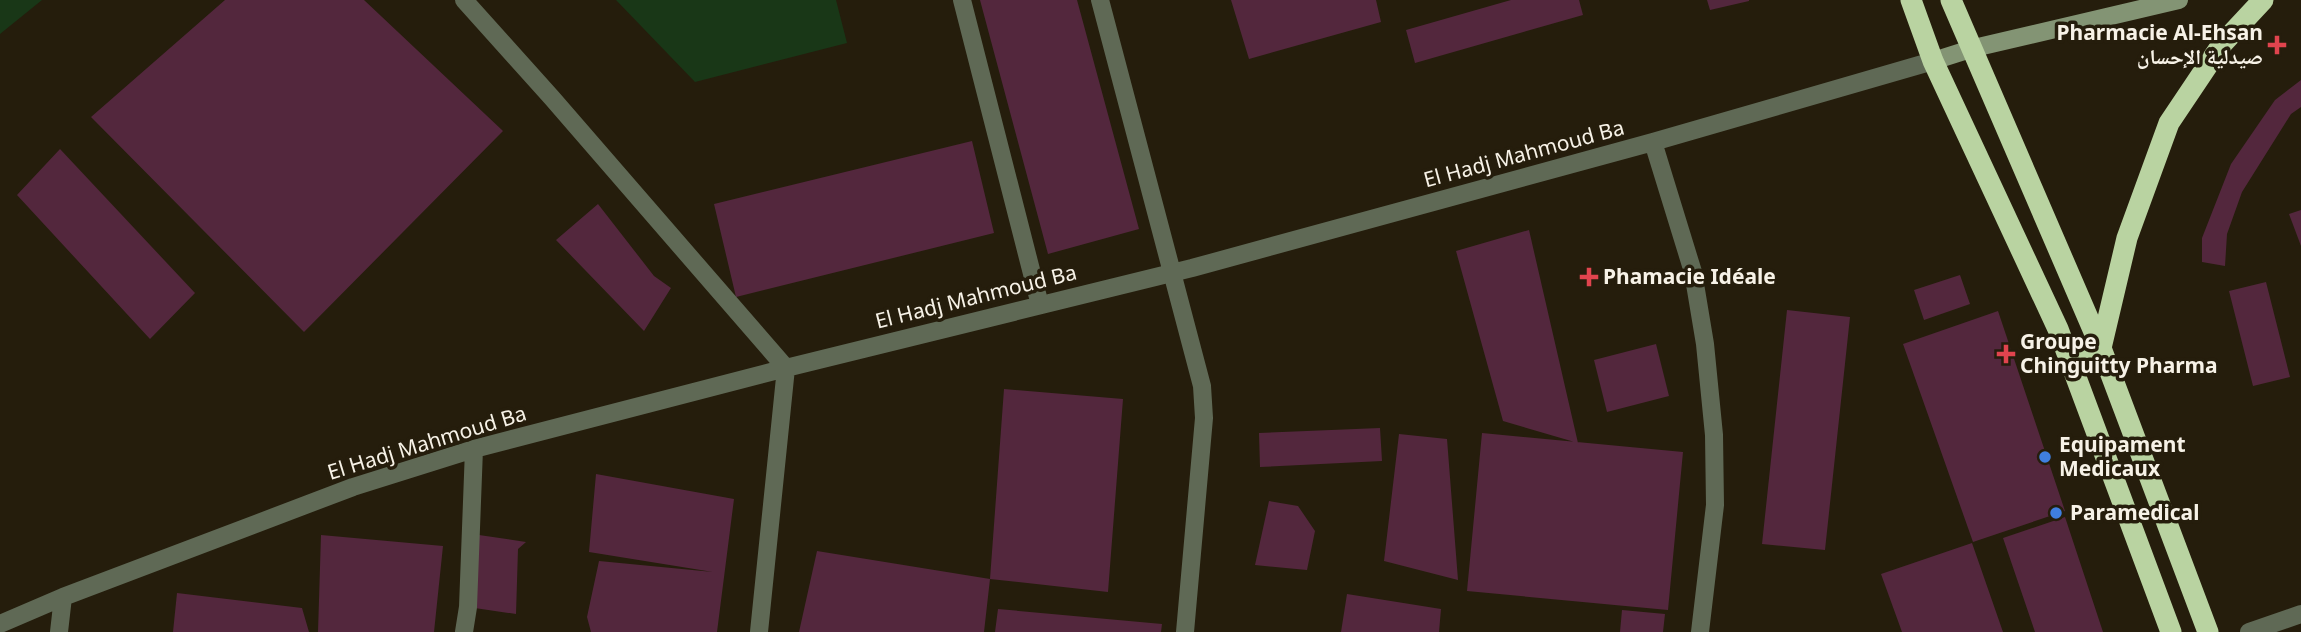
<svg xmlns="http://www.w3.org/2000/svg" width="2301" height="632" viewBox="0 0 2301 632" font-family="'Noto Sans','Noto Naskh Arabic',sans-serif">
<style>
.green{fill:#193717}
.building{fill:#53273d}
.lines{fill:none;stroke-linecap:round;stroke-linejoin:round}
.street{stroke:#5f6955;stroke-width:18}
.secondary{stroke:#839474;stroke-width:18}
.highway{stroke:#b9d3a1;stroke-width:21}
.health-dot{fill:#e0444e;stroke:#251d0c;stroke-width:2.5}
.shop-dot{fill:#3f7fe0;stroke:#251d0c;stroke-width:2.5}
.labels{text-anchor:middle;stroke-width:7;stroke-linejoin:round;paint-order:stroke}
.poi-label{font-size:21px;font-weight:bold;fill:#f7f2e7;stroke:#251d0c;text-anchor:start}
.street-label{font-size:21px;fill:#f7f2e7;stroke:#251d0c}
</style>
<rect width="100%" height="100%" fill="#251d0c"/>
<path class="green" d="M0,0H42L0,34Z
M616,0H836L847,43L695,82Z"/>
<path class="building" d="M225,0H364L503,131L304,332L91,117Z
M980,0H1077L1139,229L1048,254Z
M1231,0H1376L1381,22L1249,59Z
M1511,0H1579L1583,15L1415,63L1406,30Z
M1707,0H1749V1L1710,10Z
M2301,80V107L2291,114L2242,192L2227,234L2225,266L2202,262V238L2231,164L2275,100Z
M972,141L994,233L736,297L714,204Z
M60,149L195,293L150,339L17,195Z
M598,204L654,276L671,288L644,331L556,240Z
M2301,210V246L2289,214Z
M1529,230L1578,443L1503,421L1456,251Z
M1960,275L1970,304L1924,320L1914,290Z
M2266,282L2290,377L2253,386L2229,291Z
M1787,310L1850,317L1825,550L1762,544Z
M1998,311L2065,511L1973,542L1903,344Z
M1656,344L1669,396L1607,412L1594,360Z
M1004,389L1123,399L1108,592L990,579Z
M1380,428L1382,461L1260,467L1259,433Z
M1482,433L1683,452L1668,610L1467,591Z
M1399,434L1447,439L1458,580L1384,561Z
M596,474L734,499L717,632H591L587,617L599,561L713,572L589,552Z
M1269,501L1298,506L1315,531L1307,570L1255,565Z
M2065,517L2103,632H2035L2003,538Z
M321,535L443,546L434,632H318Z
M479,535L526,542L518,549L516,614L468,607Z
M1972,543L2003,632H1902L1881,574Z
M817,551L990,579L984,632H799Z
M177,593L302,608L309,632H173Z
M1347,594L1441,609L1439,632H1341Z
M998,609L1162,624L1161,632H995Z
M1622,610L1665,614L1663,632H1620Z"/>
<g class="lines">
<path class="street" d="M464,0L552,98L786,368L759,632
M962,0L1040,305
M1100,0L1202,386L1204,418L1185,632
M1653,142L1693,272L1705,344L1714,435L1715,505L1700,632
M0,624L63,597L353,487L474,449L786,368L1192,268L1653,142L1933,61
M59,632L63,597
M464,632L468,607L474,449
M2249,632L2301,614"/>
<path class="secondary" d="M1933,61L1974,48L2179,0"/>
<path class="highway" d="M1911,0L1933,61L2058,329L2171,632
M1951,0L2101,348L2208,632
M2070,361L2101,348L2127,238L2169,123L2222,44L2263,0"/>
</g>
<g class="health-dot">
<path d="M2273.5 34.5h7v7h7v7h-7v7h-7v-7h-7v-7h7z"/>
<path d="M1585.5 266.5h7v7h7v7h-7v7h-7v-7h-7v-7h7z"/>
<path d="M2002.5 343.5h7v7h7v7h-7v7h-7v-7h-7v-7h7z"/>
</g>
<g class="shop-dot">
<circle cx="2045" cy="457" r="7"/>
<circle cx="2056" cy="513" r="7"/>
</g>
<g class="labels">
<g class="poi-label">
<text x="2263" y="40" text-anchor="end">Pharmacie Al-Ehsan<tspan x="2263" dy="24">صيدلية الإحسان</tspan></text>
<text x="1603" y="284">Phamacie Idéale</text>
<text x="2020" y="349">Groupe<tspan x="2020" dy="24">Chinguitty Pharma</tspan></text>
<text x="2059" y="452">Equipament<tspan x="2059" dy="24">Medicaux</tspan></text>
<text x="2070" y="520">Paramedical</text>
</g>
<g class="street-label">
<text transform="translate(1524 154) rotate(-15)" y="7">El Hadj Mahmoud Ba</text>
<text transform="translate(976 297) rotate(-14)" y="7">El Hadj Mahmoud Ba</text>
<text transform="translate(427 443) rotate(-17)" y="7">El Hadj Mahmoud Ba</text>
</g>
</g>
</svg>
